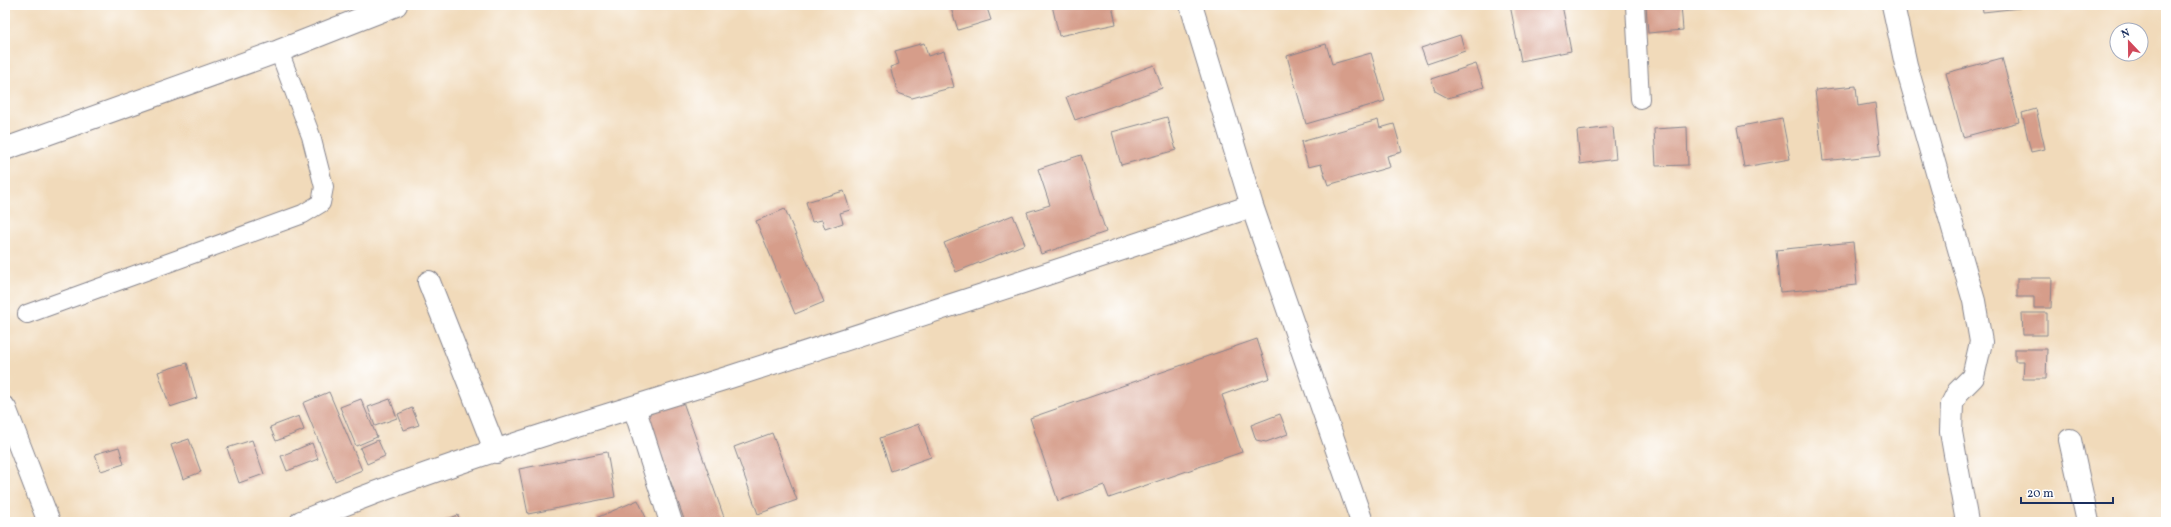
<svg xmlns="http://www.w3.org/2000/svg" width="2171" height="527" viewBox="0 0 2171 527" font-family="Vollkorn,serif">
<style>
.building{fill:#d69d8a}
.lines{fill:none;stroke-linecap:round;stroke-linejoin:round}
.lane-casing{stroke:#86848c;stroke-width:20}
.street-casing{stroke:#86848c;stroke-width:24}
.lane{stroke:#fff;stroke-width:18}
.street{stroke:#fff;stroke-width:22}
</style>
<rect width="100%" height="100%" fill="#fff"/>
<filter id="ink" filterUnits="userSpaceOnUse"><feTurbulence type="fractalNoise" baseFrequency=".025" numOctaves="2"/><feDisplacementMap in="SourceGraphic" scale="8" xChannelSelector="R" yChannelSelector="G"/><feConvolveMatrix kernelMatrix="1 2 1 2 8 2 1 2 1" color-interpolation-filters="sRGB"/></filter>
<filter id="wash" filterUnits="userSpaceOnUse"><feTurbulence type="fractalNoise" baseFrequency=".012" numOctaves="4" result="noise"/><feDisplacementMap in="SourceGraphic" scale="16" xChannelSelector="R" yChannelSelector="G"/><feGaussianBlur stdDeviation="0.9" result="paint"/><feColorMatrix in="noise" values="0 0 0 0 0 0 0 0 0 0 0 0 0 0 0 0 0 1.4 0 .05"/><feComposite in="paint" operator="in"/></filter>
<g filter="url(#wash)">
<rect width="100%" height="100%" fill="#f1daba"/>
<g id="blocks">
<path class="building" d="M950,5H986L991,20L958,30Z
M1052,5H1112L1116,24L1059,36Z
M1510,5H1562L1571,51L1521,61Z
M1646,5H1681L1683,30L1648,33Z
M1982,5H2020V8L1983,12Z
M1460,35L1465,51L1427,64L1421,48Z
M924,43L928,56L944,51L954,87L912,98L898,93L890,67L899,64L895,51Z
M1326,44L1332,64L1371,53L1385,101L1306,124L1287,56Z
M2002,58L2019,122L1963,137L1946,73Z
M1476,64L1484,87L1448,98L1435,91L1431,79Z
M1154,65L1162,88L1075,120L1066,97Z
M1856,86L1858,106L1875,103L1881,155L1823,161L1815,90Z
M2036,109L2045,149L2031,152L2022,113Z
M1167,117L1176,150L1121,165L1112,132Z
M1782,118L1790,159L1744,167L1737,127Z
M1378,120L1380,128L1394,124L1402,152L1387,156L1390,167L1328,185L1321,164L1308,167L1301,142Z
M1613,127L1616,159L1580,164L1577,131Z
M1687,127L1688,165L1656,166L1654,129Z
M1081,155L1106,232L1041,254L1027,212L1050,205L1038,169Z
M844,191L850,210L840,213L843,223L825,229L822,220L812,222L806,202Z
M785,209L824,302L795,314L756,221Z
M1013,215L1025,244L956,272L944,243Z
M1853,242L1857,285L1780,292L1776,250Z
M2017,278H2052L2051,308H2034V297H2017Z
M2022,313H2047V335H2023Z
M1257,339L1270,378L1222,395L1242,452L1109,498L1104,485L1058,501L1030,418Z
M2015,349H2047L2046,379H2023L2024,361H2015Z
M187,363L197,398L170,407L158,372Z
M329,392L362,470L335,481L303,403Z
M361,399L377,437L356,446L340,407Z
M390,399L397,418L375,426L368,407Z
M683,402L725,520L719,522H685L647,415Z
M412,408L419,425L404,430L398,414Z
M1280,414L1288,434L1266,442L1256,440L1251,425Z
M299,416L304,430L276,441L270,427Z
M919,424L931,457L891,471L880,438Z
M772,433L797,500L758,514L734,447Z
M189,439L201,472L183,479L171,445Z
M252,440L264,474L239,483L227,448Z
M378,440L385,456L367,464L360,448Z
M312,443L318,459L287,471L281,456Z
M119,447L124,464L101,471L95,454Z
M607,452L615,497L528,514L519,469Z
M638,500L648,522H598L596,518Z
M458,515L460,522H440Z"/>
</g>
</g>
<g filter="url(#ink)">
<use href="#blocks" fill-opacity="0" stroke="#86848c" stroke-width="1"/>
<g class="lines">
<g class="lane-casing">
<path id="lane" d="M1635,5L1640,99
M27,314L303,214L321,203L324,187L311,136L279,51"/>
</g>
<g class="street-casing">
<path id="street" d="M1191,5L1252,206L1362,522
M1893,5L1906,65L1974,301L1981,342L1973,377L1958,392L1952,404L1951,432L1967,522
M5,149L279,51L396,5
M429,282L496,452
M634,407L671,522
M5,408L49,522
M2070,440L2088,522
M301,522C440,464 586,422 730,377C905,321 1078,264 1252,206"/>
</g>
<use href="#lane" class="lane"/>
<use href="#street" class="street"/>
</g>
</g>
<rect width="2171" height="527" fill="none" stroke="#fff" stroke-width="20"/>
<g transform="translate(2129 42) rotate(338)"><circle r="19" fill="#ffffff" stroke="#a4acbf"/>
<path d="M0-3L7 15L0 10L-7 15Z" fill="#d1495b"/>
<text y="-6" font-size="11" font-weight="bold" text-anchor="middle" fill="#1b2f5e">N</text>
</g>
<path d="M2021 497v6h92v-6" fill="none" stroke="#1b2f5e" stroke-width="2"/>
<text x="2027" y="497" font-size="12" fill="#1b2f5e" stroke="#ffffff" stroke-width="3" paint-order="stroke">20 m</text>
</svg>
